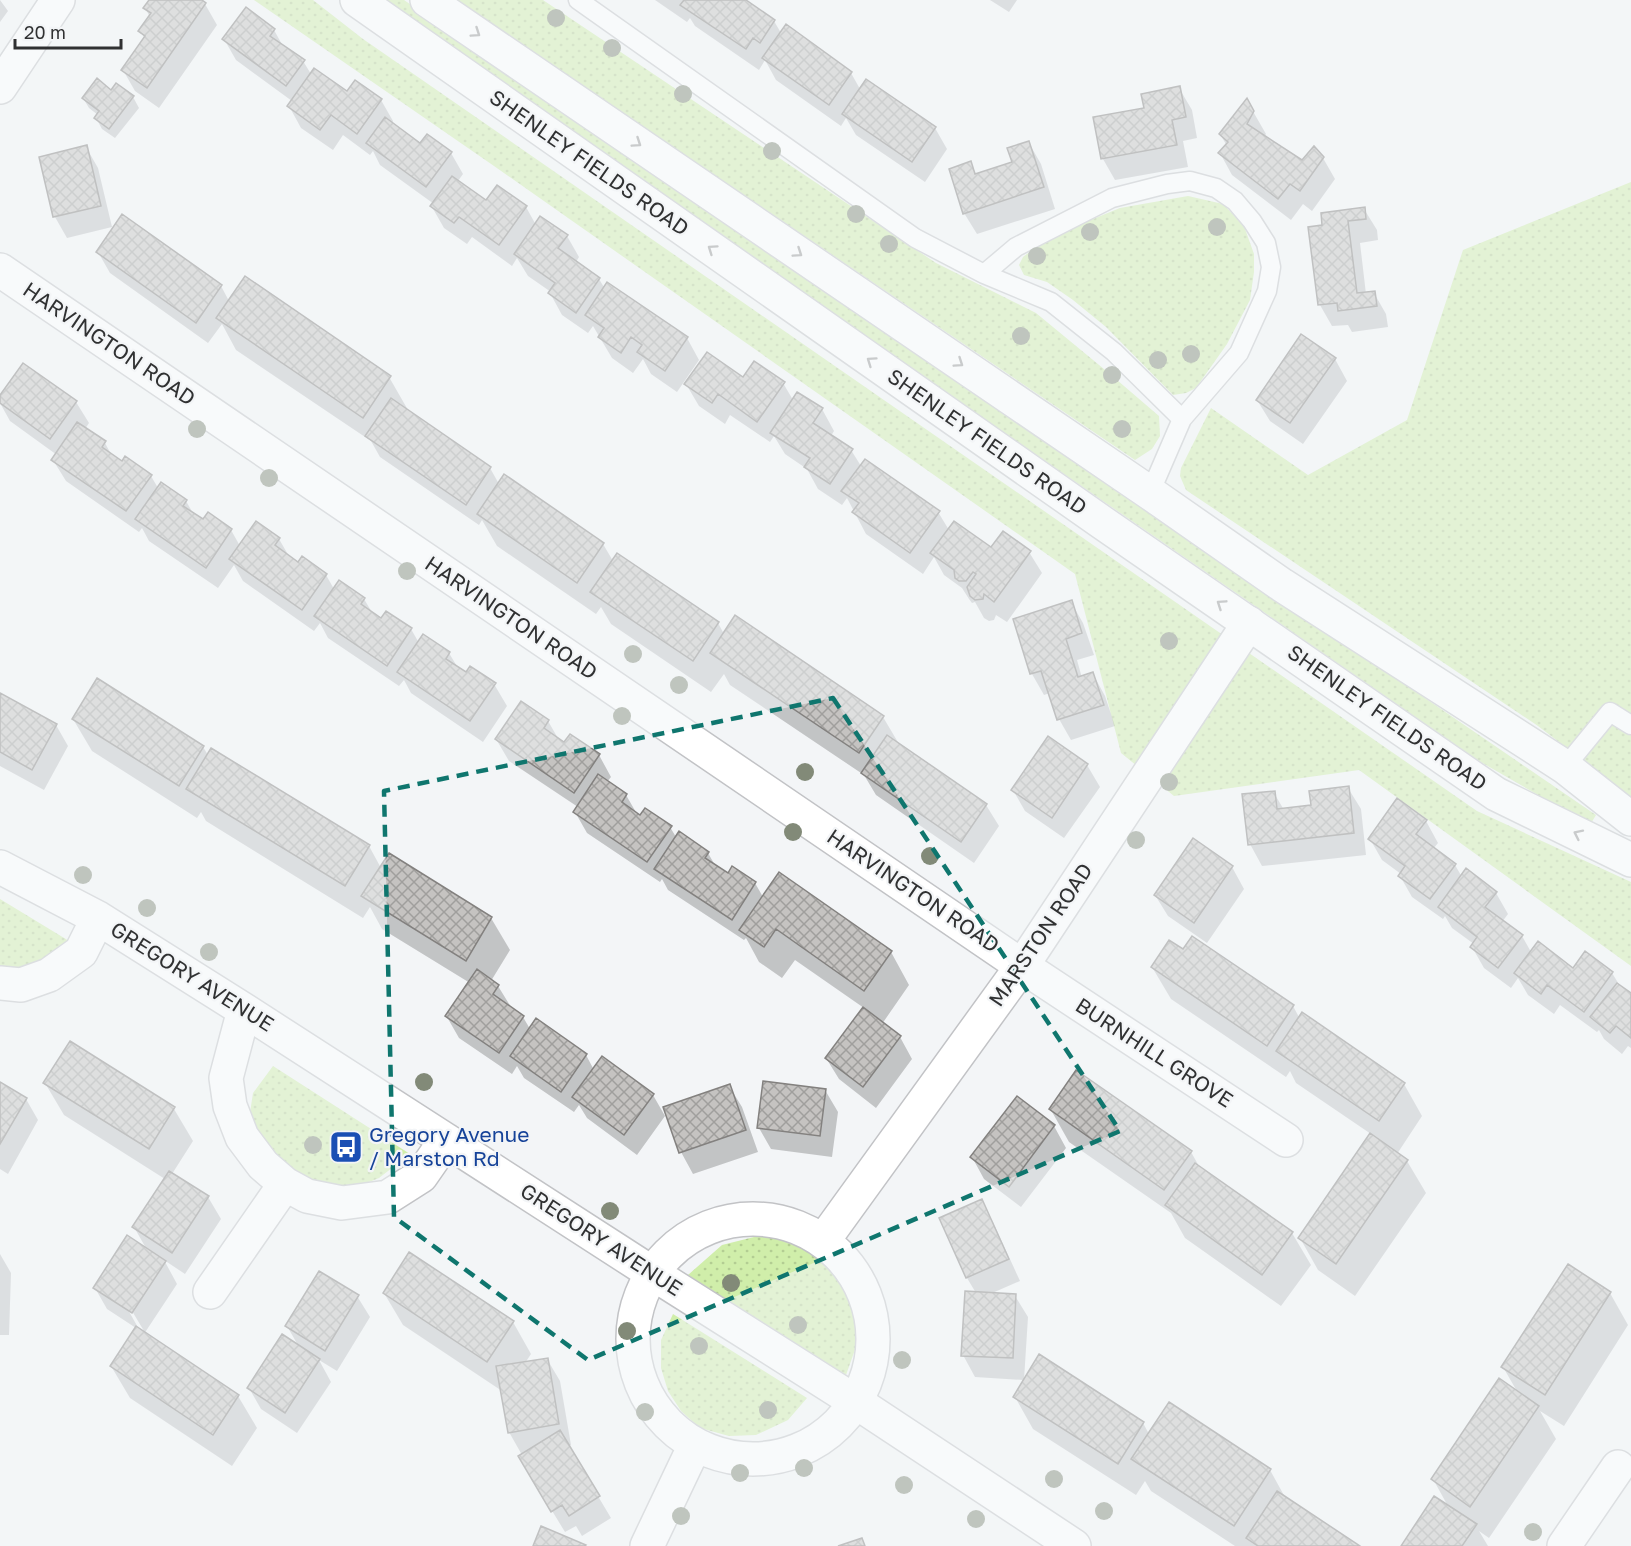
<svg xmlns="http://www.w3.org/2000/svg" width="1631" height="1546" viewBox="0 0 1631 1546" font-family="'Golos Text',sans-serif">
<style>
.grass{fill:url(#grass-dots)}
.shadow{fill:#0003;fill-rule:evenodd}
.building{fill:url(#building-cross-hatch);stroke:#83817f;stroke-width:1.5}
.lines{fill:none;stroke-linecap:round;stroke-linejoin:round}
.service-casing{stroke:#c2c3c6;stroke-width:21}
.minor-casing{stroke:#c2c3c6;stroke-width:36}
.tertiary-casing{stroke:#c2c3c6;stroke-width:36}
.service{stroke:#fff;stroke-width:18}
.minor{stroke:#fff;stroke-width:33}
.tertiary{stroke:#fff;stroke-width:33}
.tree{fill:#828a78}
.oneway{stroke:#989898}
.marked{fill:none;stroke:#0f766e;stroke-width:4.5;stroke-dasharray:12 8;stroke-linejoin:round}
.labels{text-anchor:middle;stroke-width:4.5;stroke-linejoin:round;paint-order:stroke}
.street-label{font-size:21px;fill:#303132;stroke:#f3f5f7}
.transit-label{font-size:21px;fill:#164399;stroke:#f3f5f7;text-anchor:start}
</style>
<defs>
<pattern id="grass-dots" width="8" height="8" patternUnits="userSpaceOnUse" patternTransform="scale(1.5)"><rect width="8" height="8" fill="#d0eeaa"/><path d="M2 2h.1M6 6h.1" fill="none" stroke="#b3cd93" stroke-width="1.8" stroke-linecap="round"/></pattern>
<pattern id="building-cross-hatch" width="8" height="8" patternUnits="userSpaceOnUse" patternTransform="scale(1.5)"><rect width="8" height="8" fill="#c5c3c1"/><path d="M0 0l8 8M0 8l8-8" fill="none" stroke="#a09f9d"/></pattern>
</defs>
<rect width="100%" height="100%" fill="#f3f5f7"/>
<path class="grass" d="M254,0H313L363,39L1477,811L1631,882V966L1359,770L1174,796L1121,753L1075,574L494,166Z
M381,0H404L1596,815L1590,825L1479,761L620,167Z
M456,0H543L936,263L1036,313L1110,374L1159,416L1160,436L1152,449L1135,460Z
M1631,182V797L1538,726L1186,490L1180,476L1181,468L1211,408L1308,475L1407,420L1463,250Z
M1188,196L1223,204L1244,226L1254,254V272L1250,300L1227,344L1196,388L1186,393L1173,395L1106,327L1073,300L1047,282L1024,275L1019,265L1023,257L1051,236L1120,208Z
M0,899L74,944L46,970L0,975Z
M273,1066L410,1154L379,1178L347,1191L286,1175L249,1119L253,1093Z
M758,1236L787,1239L816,1253L840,1276L855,1309L857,1344L846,1375L688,1275L722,1245Z
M673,1314L807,1398L788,1420L756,1435L729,1436L700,1428L681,1411L668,1391L661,1368V1340Z"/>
<path class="shadow" d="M0,0L8,11L0,22Z
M150,0H199L205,4L217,25L159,108L135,91L123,70L145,39L140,31L150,17L145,8Z
M655,0H743L774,21L781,33L851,73L860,89L935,128L947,149L925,182L856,135L846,118L841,126L776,80L765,60L759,70L695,26L690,18L687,22Z
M990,0H1017L1009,12Z
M274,30L284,48L303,61L311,74L348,94L381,100L393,121L392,124L421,145L451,153L463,174L458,181L487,202L526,207L536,225L567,236L579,257L576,262L599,279L605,289L687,338L699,360L677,392L651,374L643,359L633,373L612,358L593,326L588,333L562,315L550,293L551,292L528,276L517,258L512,266L472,237L467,244L444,228L432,207L434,204L380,165L373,151L370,155L343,135L333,150L301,128L289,106L292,101L236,60L224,39Z
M1179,88L1192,110L1197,138L1183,141L1188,167L1115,180L1103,159L1095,118L1145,109Z
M111,92L133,97L139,108L115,138L102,129L96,118L98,115L89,108L83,98Z
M1247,101L1266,134L1264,137L1302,162L1323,158L1335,179L1312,211L1303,204L1291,220L1232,175L1220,153L1227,146L1220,134Z
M1029,143L1041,164L1055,209L977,234L964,213L970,163L977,175L1014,163Z
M86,147L98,168L112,227L67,238L55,217L40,158Z
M1364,209L1377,230L1378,240L1360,243L1366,294L1374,293L1386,314L1388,327L1352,332L1348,325L1332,326L1320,305L1324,226Z
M98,252L221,286L229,301L389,377L408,410L407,411L490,468L499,484L603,544L613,561L718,623L724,634L883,717L899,744L986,805L999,826L974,863L876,795L864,775L730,685L724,674L711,692L611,624L601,607L596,614L497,546L482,520L479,525L380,457L371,441L236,350L222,324L208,343L110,273Z
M1335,359L1347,381L1303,444L1270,421L1257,400Z
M23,365L76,402L89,423L85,429L105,443L112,456L122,463L151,476L158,488L186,501L194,515L203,521L231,530L240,546L279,539L290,558L298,564L326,575L334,589L364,599L373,614L382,620L411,629L419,643L449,653L458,668L494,684L507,706L483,742L411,693L404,680L399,686L328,638L320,623L314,631L243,581L234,565L218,588L149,541L142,528L139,532L66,481L53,460L57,455L10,421L0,403V397Z
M743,379L783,383L793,400L822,409L834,431L831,436L851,450L861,466L938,512L949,530L991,549L1029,552L1042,573L1007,622L996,615L994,620L989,621L984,618L975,602L972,603L969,599L962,588L944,575L934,557L923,574L866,534L847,498L842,505L818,489L807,469L785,454L774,436L770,442L730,415L725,424L699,406L686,384Z
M1071,602L1083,623L1094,655L1077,660L1082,678L1093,674L1105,696L1115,726L1071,740L1059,719L1050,693L1044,695L1032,674L1015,620Z
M0,694L56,725L68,746L44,790L0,766Z
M73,719L203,747L208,755L369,846L381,868L491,918L510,950L491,981L498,986L511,1007L523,1017L530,1029L586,1055L594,1070L653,1095L665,1116L637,1155L587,1118L579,1105L574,1112L524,1078L517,1066L512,1074L459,1038L447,1017L470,983L382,929L370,907L363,918L206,821L201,812L197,818L92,751Z
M548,721L559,740L565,744L599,755L611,777L607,782L626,795L637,814L670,827L676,837L708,853L716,867L728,875L732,869L755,883L763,897L891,952L909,985L882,1024L900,1037L912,1059L876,1108L839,1079L826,1058L864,1008L795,960L782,978L759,962L746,938L744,940L668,890L662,879L660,882L587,833L575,812L578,807L509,761L496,739Z
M1087,765L1100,787L1064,838L1025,811L1013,790Z
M1348,788L1361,809L1366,855L1262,866L1250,844L1274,793L1284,810L1312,807Z
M1426,821L1438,843L1433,849L1455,865L1462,877L1496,893L1508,914L1502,922L1522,936L1531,952L1573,970L1612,973L1620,986L1631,995V1048L1628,1046L1622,1054L1604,1039L1599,1030L1597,1032L1560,1005L1554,1014L1528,995L1518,978L1511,988L1484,968L1472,947L1474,944L1452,928L1445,916L1443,919L1412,897L1400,876L1401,874L1382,860L1370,839Z
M1232,867L1244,889L1207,943L1168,916L1155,895Z
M1183,951L1293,1006L1300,1019L1404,1084L1422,1116L1397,1154L1407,1161L1426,1193L1355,1296L1318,1270L1300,1238L1371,1134L1296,1083L1290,1071L1286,1077L1171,999L1152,967Z
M70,1043L174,1109L193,1141L172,1174L208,1197L221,1219L185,1274L164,1260L177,1284L144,1334L238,1396L257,1428L232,1466L130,1398L111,1366L136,1328L107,1309L95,1288L147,1250L134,1227L165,1179L64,1115L45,1083ZM129,1306L144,1331H140L127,1308Z
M0,1083L26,1099L38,1120L8,1174L0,1169Z
M729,1086L742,1107L758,1152L693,1174L681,1152Z
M825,1090L838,1112L832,1157L771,1149L759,1128Z
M1051,1110L1191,1152L1200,1168L1292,1233L1311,1265L1281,1306L1185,1238L1171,1213L1069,1142Z
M1054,1126L1066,1148L1021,1207L984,1179L972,1157Z
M981,1201L993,1222L1020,1281L990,1294L1015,1296L1028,1317L1024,1380L975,1377L963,1355L976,1293L967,1278L941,1219Z
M0,1254L11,1273L9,1335H0Z
M384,1293L513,1322L531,1354L525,1363L547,1359L560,1381L571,1445L568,1446L611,1518L582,1536L576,1526L565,1532L532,1478L522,1455L509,1432L502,1391L403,1325Z
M1610,1293L1628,1325L1564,1426L1540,1411L1556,1439L1489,1538L1479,1531L1488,1546H1403L1449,1508L1433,1479L1518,1393L1503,1367Z
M357,1296L370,1317L337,1371L319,1360L331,1382L297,1433L261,1409L249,1388L299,1347L287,1326Z
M1015,1397L1143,1423L1149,1434L1270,1470L1286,1499L1357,1546H1235L1151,1491L1145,1481L1136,1495L1033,1429Z"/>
<path class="building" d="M149,0H202L206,3L147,88L121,70L145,36L138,31L151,13L143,8Z
M684,0H746L775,20L760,43L753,38L746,49L680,5Z
M246,7L275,29L270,36L305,60L286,86L222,39Z
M786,24L852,72L829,105L762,58Z
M314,68L347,91L355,80L382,99L357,134L331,115L320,130L287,106Z
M97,78L111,90L116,83L134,96L109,129L94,118L99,111L82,98Z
M866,79L936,127L912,162L842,114Z
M1180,86L1186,117L1172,120L1177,145L1101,159L1093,117L1144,108L1141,94Z
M1247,98L1254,111L1247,124L1302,160L1314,146L1324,157L1300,191L1290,184L1278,199L1218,153L1228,142L1219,134Z
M385,117L420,143L427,134L452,152L426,187L366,143Z
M1029,141L1044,187L963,214L949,169L971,161L975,174L1012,162L1007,148Z
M87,145L101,206L53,217L39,157Z
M452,176L486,200L497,185L527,206L499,245L459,217L454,223L430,206Z
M1365,207L1366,219L1348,221L1357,293L1375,291L1377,306L1338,311L1337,303L1318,305L1308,227L1322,225L1321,213Z
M122,214L222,285L196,323L96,252Z
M540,216L568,235L558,248L600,278L576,313L548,293L555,283L514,254Z
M245,276L391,376L363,418L216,318Z
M607,282L688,337L665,371L637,352L642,345L631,337L621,353L598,337L604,328L585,315Z
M1301,334L1336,358L1290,423L1256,400Z
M707,352L743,377L754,361L785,382L757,422L718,394L712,403L684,384Z
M23,363L77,401L50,439L0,403V395Z
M797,392L823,408L813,423L853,449L830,484L804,467L810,458L770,433Z
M391,398L491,467L466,505L365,436Z
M77,422L106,441L102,447L122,461L125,456L152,475L126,511L51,460Z
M865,459L940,511L910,553L852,512L859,503L841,491Z
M504,474L604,543L577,583L477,514Z
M161,482L187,500L183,506L203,519L208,512L232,529L206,568L135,519Z
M256,521L280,538L275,545L298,562L302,556L327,574L302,610L229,559Z
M954,521L991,547L1003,531L1031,551L994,602L984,594L983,599L975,600L970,596L967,587L976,574L973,572L966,581H959L955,578L954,570L930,553Z
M617,553L719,622L693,661L590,592Z
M339,580L365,598L361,604L381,618L386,611L412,628L387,666L314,616Z
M1072,600L1082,633L1066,639L1078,677L1093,672L1104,705L1057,720L1041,671L1030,674L1013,619Z
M735,615L884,716L859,753L710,653Z
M423,634L450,652L446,659L466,672L470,666L496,683L470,721L397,672Z
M97,678L204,746L179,786L72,719Z
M0,693L57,724L32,770L0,752Z
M521,701L549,720L544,728L564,742L570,734L600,754L574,793L495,739Z
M887,735L987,804L961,842L861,773Z
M1048,736L1088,764L1052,818L1011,790Z
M211,748L370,845L345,886L186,789Z
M598,774L627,794L622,802L640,815L645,808L672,826L647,862L573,812Z
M1349,786L1354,833L1248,845L1242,794L1275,791L1277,809L1311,805L1309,791Z
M1397,798L1427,820L1416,834L1456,864L1430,899L1398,876L1405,866L1368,839Z
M679,831L709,852L705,858L728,873L732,866L756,882L732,920L654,869Z
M1193,838L1233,866L1194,923L1154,895Z
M389,853L492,917L466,961L361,896Z
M1466,868L1497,892L1485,907L1523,935L1498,968L1470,947L1477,937L1438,907Z
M779,872L892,951L864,991L776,929L764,947L739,930Z
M1192,936L1294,1005L1267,1046L1151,967L1169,940L1183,949Z
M1538,941L1573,968L1585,951L1613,972L1584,1012L1547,985L1541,994L1514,973Z
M477,969L499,985L493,994L524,1016L499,1053L445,1016Z
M1617,983L1631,993V1038L1616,1026L1610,1033L1590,1017Z
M863,1007L901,1036L863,1087L825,1058Z
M1302,1012L1405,1083L1379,1121L1276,1051Z
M536,1018L587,1054L561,1092L510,1056Z
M70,1041L175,1107L149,1149L43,1083Z
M602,1056L654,1094L624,1135L572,1097Z
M1076,1070L1192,1151L1164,1190L1049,1109Z
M763,1081L826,1089L820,1136L757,1128Z
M0,1082L27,1098L0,1144Z
M730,1084L746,1130L679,1153L663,1107Z
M1017,1096L1055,1125L1009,1187L970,1157Z
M1370,1133L1408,1160L1336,1264L1298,1238Z
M1195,1163L1293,1232L1262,1275L1165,1205Z
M169,1171L209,1196L172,1253L132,1227Z
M982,1199L1009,1259L966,1278L939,1218Z
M127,1235L166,1261L132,1313L93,1288Z
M409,1252L514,1321L487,1362L383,1293Z
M1568,1264L1611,1292L1545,1395L1501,1367Z
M319,1271L359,1295L325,1351L285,1326Z
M965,1291L1016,1294L1013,1358L961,1356Z
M136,1326L239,1395L213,1435L110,1366Z
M282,1334L320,1359L285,1413L247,1388Z
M1039,1354L1144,1422L1118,1464L1013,1397Z
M548,1358L559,1424L508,1433L496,1366Z
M1499,1378L1539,1406L1470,1507L1431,1479Z
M1169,1402L1271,1469L1234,1526L1131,1459Z
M560,1430L600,1496L569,1516L562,1505L551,1512L518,1456Z
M1277,1491L1360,1546H1258L1246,1538Z
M1434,1496L1477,1524L1462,1546H1401Z
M541,1526L586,1545L585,1546H533Z
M862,1538L865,1546H838Z"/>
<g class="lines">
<g class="service-casing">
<path id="service" d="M578,0L915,238L984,274L1051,302L1114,352L1182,419L1150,493
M984,274L1016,247L1112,198L1167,184L1190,181L1216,188L1235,201L1252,221L1266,243L1271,267L1267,291L1239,353L1182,419
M1565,767L1610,712L1631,725"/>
</g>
<g class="minor-casing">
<path id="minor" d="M0,87L58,0
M0,270L1022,966L1286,1140
M0,867L98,918L244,1010L652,1273L856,1402L1074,1546
M0,983L21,985L49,975L81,952L98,918
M244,1010L226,1078L230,1106L242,1137L263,1165L285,1184L307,1196L342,1203L388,1197L421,1176L446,1140
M633 1339a120 120 0 1 1 240 0a120 120 0 1 1-240 0Z
M823,1241L1022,966L1249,623
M210,1292L285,1184
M647,1546L695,1445
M1564,1546L1618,1467"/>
</g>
<g class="tertiary-casing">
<path id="tertiary" d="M357,0L1103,523L1496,794L1631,860
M427,0L1150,493L1282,585L1565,767L1631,819"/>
</g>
<use href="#service" class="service"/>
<use href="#minor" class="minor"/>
<use href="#tertiary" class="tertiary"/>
</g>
<g class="tree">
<circle cx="556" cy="18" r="9"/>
<circle cx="612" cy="48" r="9"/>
<circle cx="683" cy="94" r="9"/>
<circle cx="772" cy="151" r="9"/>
<circle cx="856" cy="214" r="9"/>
<circle cx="1217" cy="227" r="9"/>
<circle cx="1090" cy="232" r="9"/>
<circle cx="889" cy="244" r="9"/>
<circle cx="1037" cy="256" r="9"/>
<circle cx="1021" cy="336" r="9"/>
<circle cx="1191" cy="354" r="9"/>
<circle cx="1158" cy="360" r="9"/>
<circle cx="1112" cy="375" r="9"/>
<circle cx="197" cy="429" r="9"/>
<circle cx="1122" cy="429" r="9"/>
<circle cx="269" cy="478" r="9"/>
<circle cx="407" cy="571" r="9"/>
<circle cx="1169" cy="641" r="9"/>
<circle cx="633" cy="654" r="9"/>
<circle cx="679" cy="685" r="9"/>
<circle cx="622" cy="716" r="9"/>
<circle cx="805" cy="772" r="9"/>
<circle cx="1169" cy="782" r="9"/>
<circle cx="793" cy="832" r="9"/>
<circle cx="1136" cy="840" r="9"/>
<circle cx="930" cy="856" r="9"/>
<circle cx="83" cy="875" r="9"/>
<circle cx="147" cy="908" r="9"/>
<circle cx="209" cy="952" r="9"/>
<circle cx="424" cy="1082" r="9"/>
<circle cx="313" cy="1145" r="9"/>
<circle cx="610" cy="1211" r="9"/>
<circle cx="731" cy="1283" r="9"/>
<circle cx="798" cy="1325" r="9"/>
<circle cx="627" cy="1331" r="9"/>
<circle cx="699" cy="1346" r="9"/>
<circle cx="902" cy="1360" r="9"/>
<circle cx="768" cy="1410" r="9"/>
<circle cx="645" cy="1412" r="9"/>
<circle cx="804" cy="1468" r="9"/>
<circle cx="740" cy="1473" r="9"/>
<circle cx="1054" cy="1479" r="9"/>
<circle cx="904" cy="1485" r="9"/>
<circle cx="1104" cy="1511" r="9"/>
<circle cx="681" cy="1516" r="9"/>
<circle cx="976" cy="1519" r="9"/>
<circle cx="1533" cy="1532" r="9"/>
</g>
<defs><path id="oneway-chevron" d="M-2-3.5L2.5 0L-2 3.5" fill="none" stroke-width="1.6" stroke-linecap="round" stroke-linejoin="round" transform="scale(1.5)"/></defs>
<g class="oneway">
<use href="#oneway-chevron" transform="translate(476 33) rotate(34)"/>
<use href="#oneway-chevron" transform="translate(637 143) rotate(34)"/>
<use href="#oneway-chevron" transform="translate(712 249) rotate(-145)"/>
<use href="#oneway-chevron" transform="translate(798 253) rotate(34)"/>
<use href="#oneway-chevron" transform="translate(871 361) rotate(-145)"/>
<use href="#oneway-chevron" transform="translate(959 363) rotate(34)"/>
<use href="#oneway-chevron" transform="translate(1221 604) rotate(-146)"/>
<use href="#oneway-chevron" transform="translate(1578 834) rotate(-154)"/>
</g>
<path d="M0 0H1631V1546H0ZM833,698L1120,1131L588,1360L394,1217L384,791Z" fill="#f3f5f7" fill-opacity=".55" fill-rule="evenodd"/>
<path class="marked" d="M833,698L1120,1131L588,1360L394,1217L384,791Z"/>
<defs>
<g id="bus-square" transform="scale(1.725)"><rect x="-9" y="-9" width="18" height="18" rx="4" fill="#1a4fb4" stroke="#f3f5f7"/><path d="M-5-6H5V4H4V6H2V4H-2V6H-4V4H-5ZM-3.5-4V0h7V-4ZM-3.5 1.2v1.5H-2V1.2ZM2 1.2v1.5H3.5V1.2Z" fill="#fff"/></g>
</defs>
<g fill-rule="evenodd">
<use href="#bus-square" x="346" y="1147"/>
</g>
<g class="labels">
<g class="street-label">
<text transform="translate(589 163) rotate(35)" y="7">SHENLEY FIELDS ROAD</text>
<text transform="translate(109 344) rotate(34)" y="7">HARVINGTON ROAD</text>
<text transform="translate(987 442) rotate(35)" y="7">SHENLEY FIELDS ROAD</text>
<text transform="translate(511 618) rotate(34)" y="7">HARVINGTON ROAD</text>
<text transform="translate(1387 718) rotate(35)" y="7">SHENLEY FIELDS ROAD</text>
<text transform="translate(913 891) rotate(34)" y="7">HARVINGTON ROAD</text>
<text transform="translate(1041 935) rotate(-56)" y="7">MARSTON ROAD</text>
<text transform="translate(192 977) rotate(32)" y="7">GREGORY AVENUE</text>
<text transform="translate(1154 1053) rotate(33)" y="7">BURNHILL GROVE</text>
<text transform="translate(601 1240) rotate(33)" y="7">GREGORY AVENUE</text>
</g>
<g class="transit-label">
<text x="369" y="1142">Gregory Avenue<tspan x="369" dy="24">/ Marston Rd</tspan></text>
</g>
</g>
<path d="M15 39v9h106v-9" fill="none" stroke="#303132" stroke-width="3"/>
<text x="24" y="39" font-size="18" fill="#303132" stroke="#f3f5f7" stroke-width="4.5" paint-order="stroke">20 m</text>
</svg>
